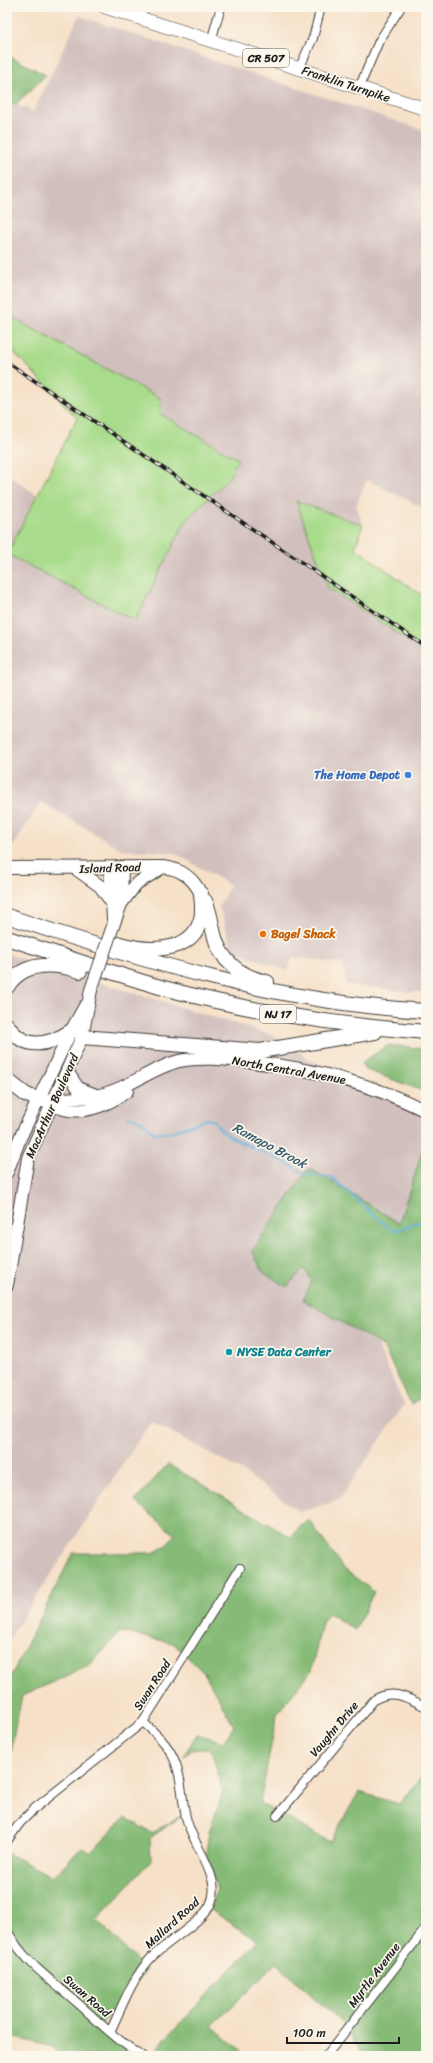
<svg xmlns="http://www.w3.org/2000/svg" width="433" height="2063" viewBox="0 0 433 2063" font-family="Sriracha,sans-serif">
<style>
.industrial{fill:#d1bfbd}
.green{fill:#a8db8b;stroke:#627c54}
.forest{fill:#86bb77;stroke:#516c4a}
.lines{fill:none;stroke-linecap:round;stroke-linejoin:round}
.stream{stroke:#61b1dc;stroke-width:2}
.minor-casing{stroke:#3d3936;stroke-width:10}
.secondary-casing{stroke:#3d3936;stroke-width:14}
.primary-casing{stroke:#3d3936;stroke-width:14}
.trunk-casing{stroke:#3d3936;stroke-width:16}
.minor{stroke:#fff;stroke-width:8}
.secondary{stroke:#fff;stroke-width:12}
.primary{stroke:#fff;stroke-width:13}
.trunk{stroke:#fff;stroke-width:14}
.rail-casing{stroke:#1c1c1c;stroke-width:3.5}
.rail{stroke:#fbf7ec;stroke-width:2;stroke-dasharray:6;stroke-linecap:butt}
.secondary-bridge-casing{stroke:#3d3936;stroke-width:14;stroke-linecap:butt}
.secondary-bridge{stroke:#fff;stroke-width:12}
.shop-dot{fill:#3f7fe0;stroke:#fbf7ec;stroke-width:1.5}
.food-dot{fill:#e8710a;stroke:#fbf7ec;stroke-width:1.5}
.culture-dot{fill:#0f9aa8;stroke:#fbf7ec;stroke-width:1.5}
.labels{text-anchor:middle;stroke-width:3.5;stroke-linejoin:round;paint-order:stroke}
.shield{fill:#fbf7ec;stroke:#5f5e5a;stroke-width:1}
.shield-label{font-size:11px;font-weight:bold;fill:#1c1c1c}
.street-label{font-size:12px;fill:#1c1c1c;stroke:#fbf7ec}
.shop-label{font-size:12px;font-weight:bold;fill:#366cbe;stroke:#fbf7ec;text-anchor:end}
.food-label{font-size:12px;font-weight:bold;fill:#c56008;stroke:#fbf7ec;text-anchor:start}
.culture-label{font-size:12px;font-weight:bold;fill:#0d838f;stroke:#fbf7ec;text-anchor:start}
.water-label{font-size:13px;font-style:italic;fill:#385869;stroke:#fbf7ec}
</style>
<rect width="100%" height="100%" fill="#fbf7ec"/>
<filter id="ink" filterUnits="userSpaceOnUse"><feTurbulence type="fractalNoise" baseFrequency=".025" numOctaves="2"/><feDisplacementMap in="SourceGraphic" scale="8" xChannelSelector="R" yChannelSelector="G"/><feConvolveMatrix kernelMatrix="1 2 1 2 8 2 1 2 1" color-interpolation-filters="sRGB"/></filter>
<filter id="wash" filterUnits="userSpaceOnUse"><feTurbulence type="fractalNoise" baseFrequency=".012" numOctaves="4" result="noise"/><feDisplacementMap in="SourceGraphic" scale="16" xChannelSelector="R" yChannelSelector="G"/><feGaussianBlur stdDeviation="0.9" result="paint"/><feColorMatrix in="noise" values="0 0 0 0 0 0 0 0 0 0 0 0 0 0 0 0 0 1.4 0 .05"/><feComposite in="paint" operator="in"/></filter>
<g filter="url(#wash)">
<rect width="100%" height="100%" fill="#f6e0c7"/>
<path class="industrial" d="M79,16L426,131V509L367,480L356,505L363,525L296,502L328,588L426,652V992H409L346,984L343,964L293,957L288,971L232,950L219,906L230,885L175,853L121,849L41,802L14,845L7,850V554L135,621L186,520L229,478L238,459L162,415L160,398L13,318L7,329V101L33,112Z
M7,474L37,495L7,553Z
M7,954L275,1036L337,1077L426,1111V1229L378,1346L404,1405L339,1500L300,1512L239,1469L151,1421L7,1642Z"/>
<path class="green" d="M13,318L160,398L162,415L238,459L229,478L186,520L135,621L7,554L77,418L7,345V329Z
M296,501L363,525L355,548L426,598V652L328,588Z"/>
<path class="forest" d="M7,55L46,75L16,104L7,101Z
M389,1045L426,1049V1092L364,1069L362,1062Z
M426,1140V1395L411,1404L383,1346L303,1300L312,1281L304,1268L287,1287L263,1272L252,1251L309,1168L399,1223Z
M168,1464L290,1537L308,1519L343,1568L374,1592L355,1630L328,1613L322,1623L311,1671L277,1714L260,1803L330,1842L359,1792L399,1804L424,1774L426,1775V2056H364L342,2023L276,1963L212,2026L241,2051L237,2056H153L165,2039L258,1941L211,1910L217,1889L206,1852L209,1832L223,1793L211,1748L191,1750L183,1757L197,1734L223,1742L234,1726L205,1674L173,1643L120,1632L89,1666L22,1696L13,1737L7,1795V1684L73,1553H153L166,1546L175,1535L135,1501Z
M186,1813L150,1838L151,1860L97,1920L146,1970L100,2026L128,2051L124,2056H62L53,2047L7,2036V1853L53,1877L82,1847L90,1853L125,1817L151,1833Z"/>
<g class="lines">
<path class="stream" d="M128,1116L143,1122L154,1133H168L208,1119L215,1121L220,1129L232,1138L289,1164L304,1174L331,1177L377,1218L394,1231C403,1229 410,1225 420,1222"/>
</g>
</g>
<g filter="url(#ink)">
<g class="lines">
<g class="minor-casing">
<path id="minor" d="M211,41L221,7
M299,69L313,38L321,7
M359,88L379,41L401,7
M277,1816L374,1700C393,1688 408,1698 426,1707
M7,1841L20,1823L34,1809L143,1722L240,1568
M7,1930C23,1962 55,1983 81,2006C101,2024 119,2042 142,2056
M110,2032C122,2007 132,1978 151,1958C166,1942 201,1923 210,1905C214,1897 215,1889 212,1879C208,1860 193,1842 187,1821C181,1800 183,1778 174,1759C167,1743 155,1733 143,1722
M326,2056L426,1928"/>
</g>
<g class="secondary-casing">
<path id="secondary" d="M7,868L163,867C182,869 193,878 201,894
M110,868L113,919
M76,869L100,886L112,903
M121,904L136,884L163,867
M113,926L121,904L122,867
M67,1071L78,1088L96,1095
M38,1100C62,1098 88,1100 110,1092C134,1084 155,1067 179,1061C200,1057 222,1059 243,1061C307,1067 368,1082 426,1111
M45,1102C53,1105 61,1109 69,1110C89,1113 111,1103 127,1091
M7,1172L20,1138L71,1031L85,1006
M7,1285L28,1158L82,1037L91,990"/>
</g>
<g class="primary-casing">
<path id="primary" d="M105,7L426,109"/>
</g>
<g class="trunk-casing">
<path id="trunk" d="M205,901C210,911 211,922 214,934C220,961 241,977 267,982
M7,916C144,962 281,1003 426,1011
M7,938C58,954 109,972 160,987C247,1011 336,1025 426,1032
M120,944C147,952 192,954 201,919C203,911 202,902 201,894
M7,987C23,961 54,963 80,971
M7,1025C24,1051 48,1046 71,1031
M82,1037L260,1051L375,1032
M7,1080L25,1094L38,1100"/>
</g>
<use href="#minor" class="minor"/>
<use href="#secondary" class="secondary"/>
<use href="#primary" class="primary"/>
<use href="#trunk" class="trunk"/>
<g class="rail-casing">
<path id="rail" d="M7,362L426,647"/>
</g>
<use href="#rail" class="rail"/>
<g class="secondary-bridge-casing">
<path id="secondary-bridge" d="M91,990L113,926"/>
</g>
<use href="#secondary-bridge" class="secondary-bridge"/>
</g>
</g>
<circle class="shop-dot" cx="408" cy="775" r="4"/>
<circle class="food-dot" cx="263" cy="934" r="4"/>
<circle class="culture-dot" cx="229" cy="1352" r="4"/>
<g class="labels">
<g class="shield">
<rect x="243" y="49" width="46" height="18" rx="3"/>
<rect x="260" y="1005" width="36" height="18" rx="3"/>
</g>
<g class="shield-label">
<text x="266" y="62">CR 507</text>
<text x="278" y="1018">NJ 17</text>
</g>
<g class="street-label">
<text transform="translate(346 84) rotate(18)" y="4">Franklin Turnpike</text>
<text transform="translate(110 868) rotate(-2)" y="4">Island Road</text>
<text transform="translate(289 1070) rotate(10)" y="4">North Central Avenue</text>
<text transform="translate(52 1106) rotate(-66)" y="4">MacArthur Boulevard</text>
<text transform="translate(152 1685) rotate(-57)" y="4">Swan Road</text>
<text transform="translate(334 1729) rotate(-50)" y="4">Vaughn Drive</text>
<text transform="translate(172 1923) rotate(-42)" y="4">Mallard Road</text>
<text transform="translate(374 1975) rotate(-53)" y="4">Myrtle Avenue</text>
<text transform="translate(87 1996) rotate(41)" y="4">Swan Road</text>
</g>
<g class="shop-label">
<text x="400" y="779">The Home Depot</text>
</g>
<g class="food-label">
<text x="271" y="938">Bagel Shack</text>
</g>
<g class="culture-label">
<text x="237" y="1356">NYSE Data Center</text>
</g>
<g class="water-label">
<text transform="translate(270 1145) rotate(28)" y="5">Ramapo Brook</text>
</g>
</g>
<rect width="433" height="2063" fill="none" stroke="#fbf7ec" stroke-width="24"/>
<path d="M287 2037v6h112v-6" fill="none" stroke="#1c1c1c" stroke-width="2"/>
<text x="293" y="2037" font-size="12" fill="#1c1c1c" stroke="#fbf7ec" stroke-width="3" paint-order="stroke">100 m</text>
</svg>
